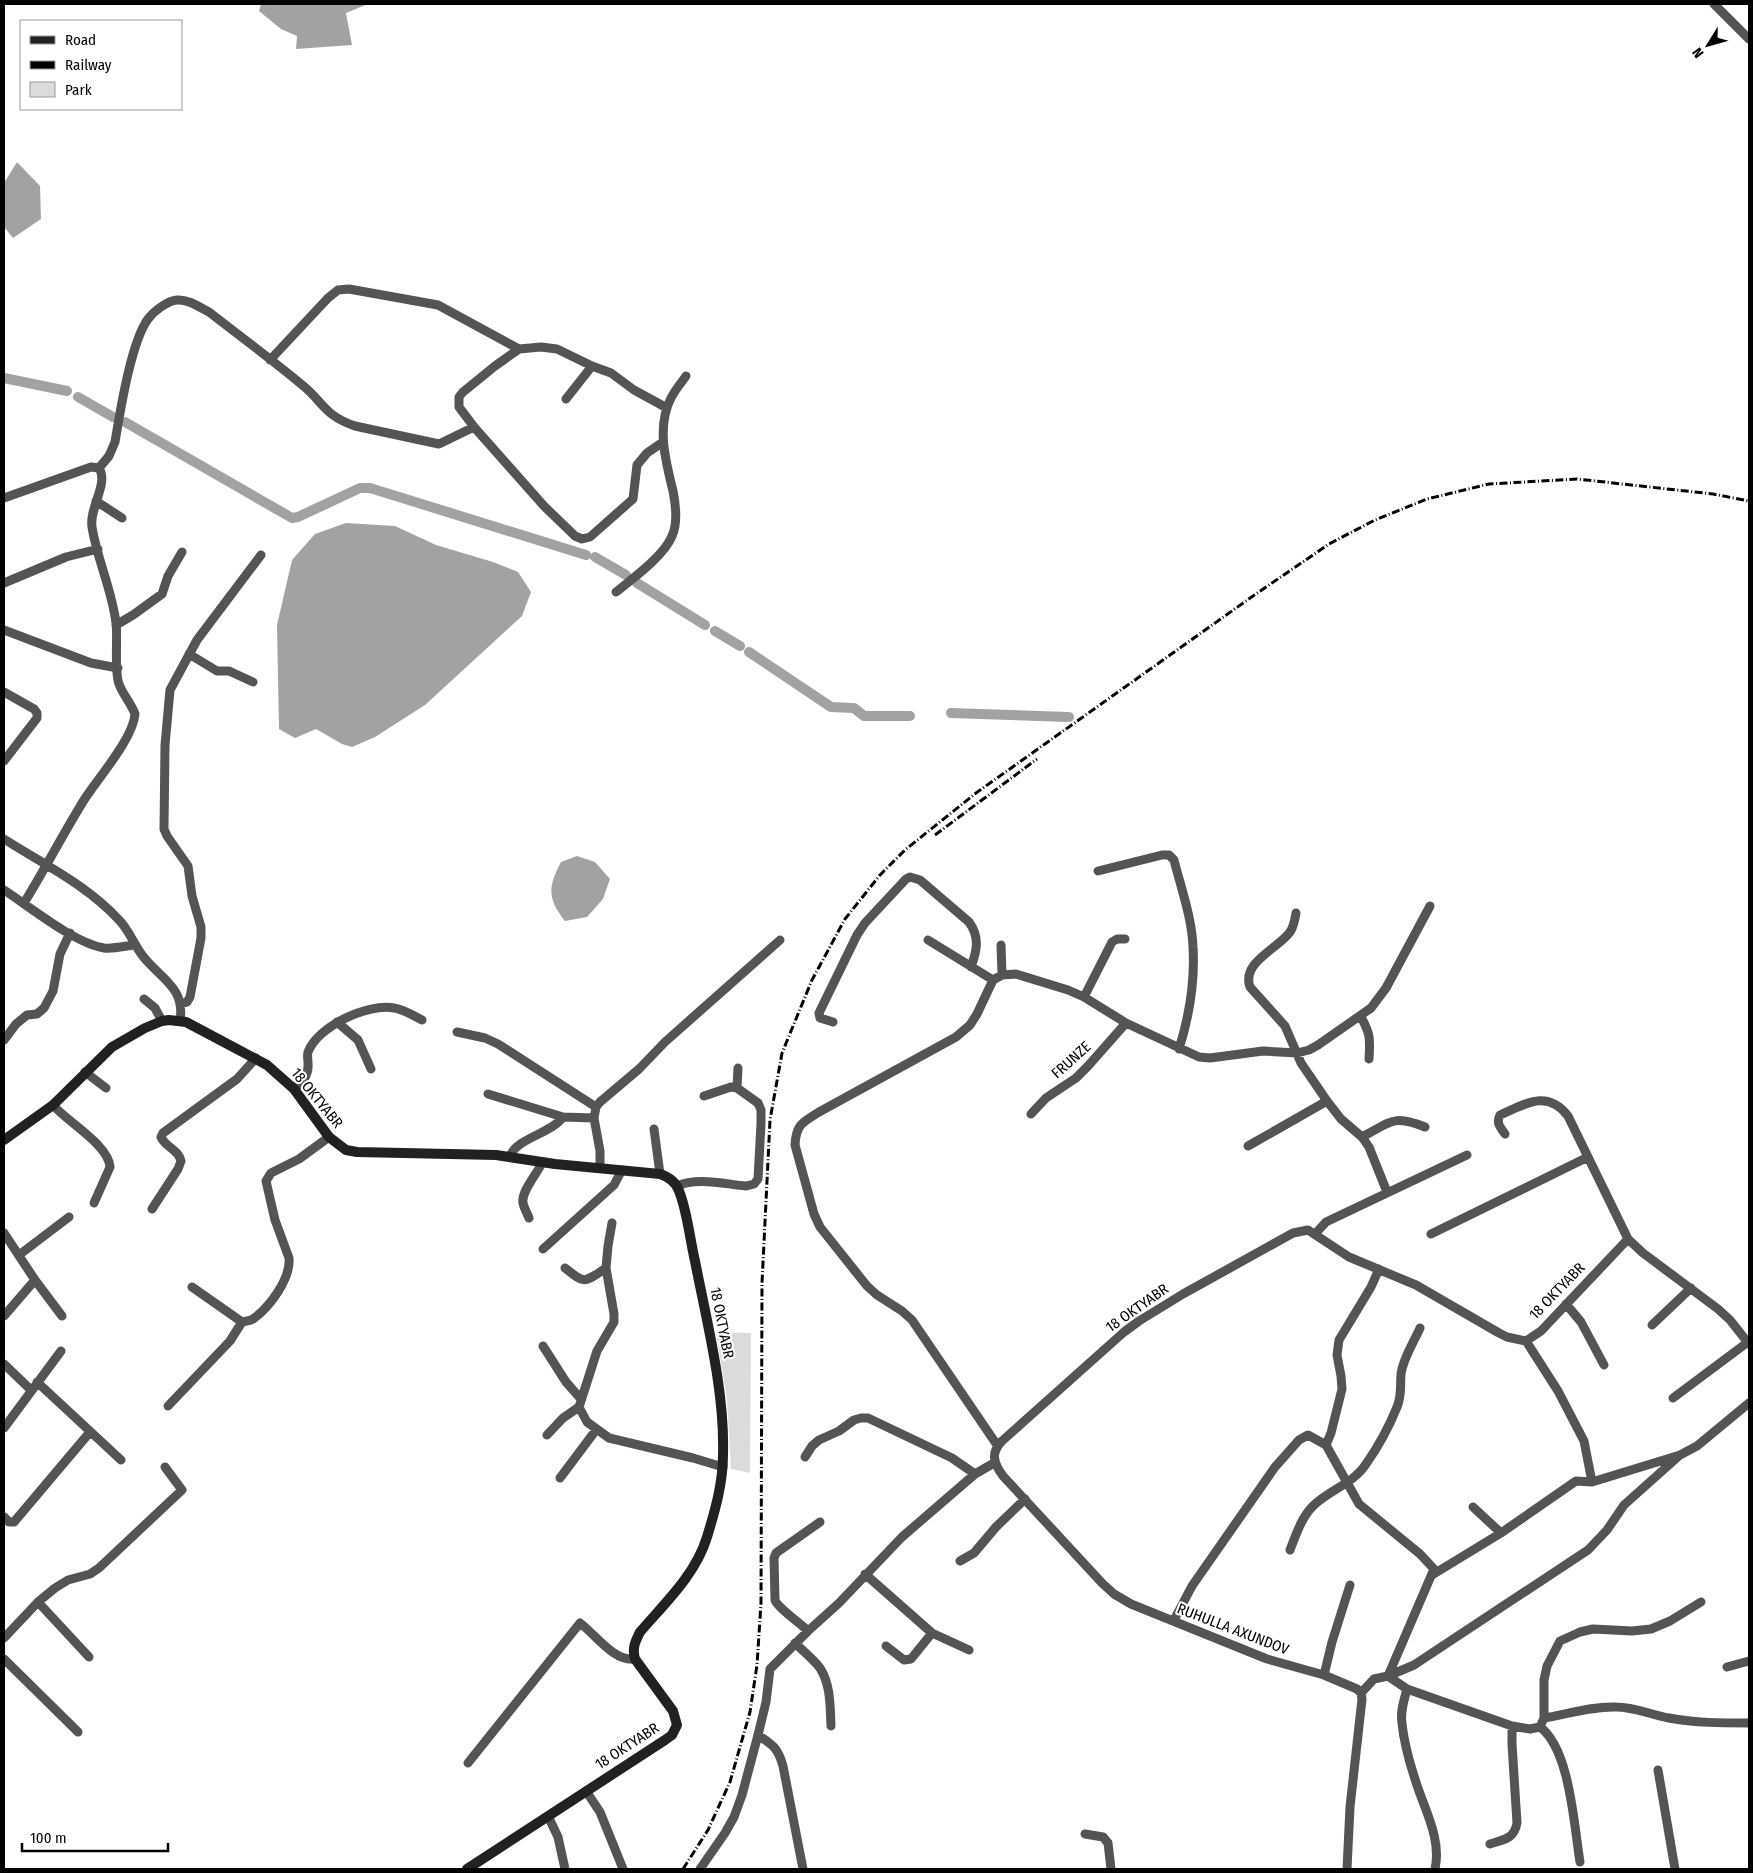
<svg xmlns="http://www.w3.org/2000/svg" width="1753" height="1873" viewBox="0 0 1753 1873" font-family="'Fira Sans Condensed',sans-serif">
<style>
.green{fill:#dbdbdb}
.water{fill:#a2a2a2}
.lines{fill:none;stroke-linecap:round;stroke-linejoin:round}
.canal{stroke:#a2a2a2;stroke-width:10}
.street{stroke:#545454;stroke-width:9}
.secondary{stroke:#212121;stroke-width:10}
.rail{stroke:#000;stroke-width:3;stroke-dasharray:8 2.5 1 2.5;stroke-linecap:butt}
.labels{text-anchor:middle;stroke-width:4;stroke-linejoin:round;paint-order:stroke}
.street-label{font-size:15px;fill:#000;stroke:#fff}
</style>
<rect width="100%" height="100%" fill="#fff"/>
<path class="green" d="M716,1332L751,1333L750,1473L731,1469L727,1400Z"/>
<path class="water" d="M261,4H368L346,13L352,45L296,49L297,36L281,29L259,11Z
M17,162L40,186L41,219L13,238L4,227V183Z
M346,523L395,526L436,545L493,562L518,572L531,592L522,616L425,705L375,737L352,747L342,744L316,729L295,738L279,729L277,625L292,560L315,534Z
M577,856L595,862L610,879L603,899L587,917L565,921C547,898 548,887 561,862Z"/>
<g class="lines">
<path class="canal" d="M4,378L67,391
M78,397L113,417
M125,422L292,518L298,517L360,488H370L586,555
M595,557L626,575
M637,583L705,625
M715,631L740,646
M749,652L831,707L854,708L864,716H910
M951,713L1069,717"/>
<path class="street" d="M1714,4L1749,39
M519,349L495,366L463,392L459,397V407L474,427L544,506L575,536L582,539L590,537L633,499L637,465L647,453L663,442
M270,360L328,298L338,290L349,289L438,305L519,349L541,347L557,349L592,366L611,373L634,390L667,408
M566,399L592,366
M99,468L109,456L115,442C120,412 131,342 148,319C154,311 167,301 177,300C188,299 199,307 209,312C240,336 271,359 301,384C324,402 323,415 355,426L439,444L474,427
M4,498L91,467L99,468C109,483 89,508 92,527C97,559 112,590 116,623C118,638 114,672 119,684C123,695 131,703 135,714C133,739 98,778 84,800C63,834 45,869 24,903
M96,501L122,518
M4,583L66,557L98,549
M616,592C632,579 664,556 672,536C678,523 676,506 673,491C666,462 656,427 671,398C675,390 681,383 686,376
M116,625L133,615L162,594L168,576L182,552
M4,630L91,663L118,668
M189,654L217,671H229L253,682
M4,692L34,709L37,713V718L4,761
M4,839C43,864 87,885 119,920C131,932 135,949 147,961C165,981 185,990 180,1021
M1098,871L1162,855H1169L1174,860C1181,888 1192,918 1193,947C1195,981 1189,1017 1179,1049
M4,890C30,907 74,943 104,948C114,949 125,946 134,945
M1296,913C1295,919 1294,926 1290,932C1279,948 1241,962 1250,987L1285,1026L1301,1063L1327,1101L1341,1119L1362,1137L1369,1147L1387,1192
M928,940L993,980
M1001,945L1002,975
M1084,997L1112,942L1117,939H1125
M144,999L155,1008L162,1021
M181,1004L187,1002L190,997L201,938V927L192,896L188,866L167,836L164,829L165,745L170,690L197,640L261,555
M1361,1017C1371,1035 1370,1039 1369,1059
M337,1022L358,1040L371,1069
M833,1022L820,1018L819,1013L857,935L865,923L906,879L910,877L920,880L969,922C980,937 977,951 971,967
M457,1032L485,1038L498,1044L596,1107
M4,1040L16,1024L27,1015L37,1014L44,1008L53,991L60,954L70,933
M85,1072L106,1088
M737,1088L738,1068
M294,1089C303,1081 309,1076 308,1063C308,1059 307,1056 308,1052C318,1026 368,1003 394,1008C403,1009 414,1016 422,1020
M488,1094L563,1117L594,1118
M53,1105C66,1121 109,1145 110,1167L94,1203
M1031,1114L1046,1098L1076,1078L1088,1066L1126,1023
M654,1129L660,1174
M1505,1134C1500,1127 1496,1123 1500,1115C1525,1104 1547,1089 1568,1116L1628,1239L1643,1253L1718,1309L1730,1320L1749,1344
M1362,1137C1391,1122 1393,1114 1425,1127
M1248,1146L1327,1101
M510,1156C517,1138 552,1133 563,1117
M600,1168V1151L594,1118L596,1107L600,1102L639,1069L665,1042L780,940
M677,1186C697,1177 724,1184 746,1186L754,1184L758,1179L761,1124V1110L758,1103L737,1088L731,1087L704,1096
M152,1209L178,1169L181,1161C179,1150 165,1147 161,1137L163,1133L237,1079L256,1058
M529,1218C527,1213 524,1208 523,1203C521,1191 537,1174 542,1163
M612,1223L608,1246L606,1268L614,1314V1322L597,1351L579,1407L587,1422L609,1438L693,1458L723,1467
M4,1233L35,1280L62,1316
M1315,1234L1326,1222L1467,1155
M1431,1234L1588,1157
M543,1249L614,1185L622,1170
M19,1255L69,1217
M565,1268C586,1285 584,1282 606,1268
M1379,1269L1371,1287L1339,1340L1337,1355L1341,1376L1342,1389L1331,1433L1326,1445L1359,1504L1420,1554L1434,1569L1388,1676L1414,1665L1588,1550L1607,1530L1624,1505L1680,1455
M192,1287L242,1322
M1566,1304L1581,1322L1604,1365
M4,1316L35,1280
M1652,1325L1691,1288
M1526,1341L1558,1391L1584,1441L1592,1482
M543,1346L566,1382L581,1399
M4,1364L31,1390
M37,1382L121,1460
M1673,1398L1748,1342
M168,1406L230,1341L242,1322C246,1321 250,1321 253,1319C270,1307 291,1278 289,1258L275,1220L266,1181L271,1173L299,1159L329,1137
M4,1428L61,1351
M547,1435L563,1418L579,1407
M997,1445L912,1320L902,1311L877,1295L867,1286L820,1227L814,1214L795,1145C796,1124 803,1122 819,1112L956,1037L970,1025L977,1014L993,980L1002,975L1016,974L1068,990L1084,997L1126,1023L1199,1057L1210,1058L1263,1051L1297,1053L1309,1050L1318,1045L1371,1008L1386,988L1430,906
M805,1457L812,1446L819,1440L839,1431L854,1420L861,1418H868L952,1458L975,1474
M560,1478L596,1430
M1473,1507L1501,1533
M4,1517L9,1522H14L90,1432
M1290,1550C1296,1535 1301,1518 1313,1506C1329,1490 1353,1484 1366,1464C1378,1447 1389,1427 1397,1407C1402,1395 1400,1386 1401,1374C1403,1358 1414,1342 1420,1328
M960,1561L974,1553L996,1527L1025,1499
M865,1574L932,1633L969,1650
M1432,1575L1501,1533L1576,1481L1592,1482L1680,1455L1697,1446L1749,1403
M38,1602L89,1657
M1174,1620L1192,1586L1275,1467L1299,1440L1308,1435L1326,1445
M808,1631C801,1624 777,1607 775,1600L774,1558L776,1553L820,1522
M4,1638L38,1602L55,1588L68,1580L90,1574L99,1568L182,1490L165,1467
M795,1643C803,1651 813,1659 820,1668C831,1685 830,1707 831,1726
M886,1646L904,1660L911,1659L932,1633
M4,1659L78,1732
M1727,1667L1749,1661
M1324,1675L1332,1642L1350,1585
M1407,1689C1404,1700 1400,1712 1402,1723C1404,1744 1412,1771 1419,1791C1428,1816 1441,1842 1435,1869
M1361,1693L1374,1679L1388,1676L1407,1689L1512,1726L1530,1729L1540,1727L1544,1718C1568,1714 1592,1706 1616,1707C1635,1707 1651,1715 1669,1718C1695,1723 1722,1723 1749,1723
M1544,1718V1680L1547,1666L1560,1641L1580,1632L1593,1629L1632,1631L1651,1629L1670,1621L1701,1602
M1540,1727C1570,1749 1574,1826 1580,1862
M758,1735C773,1745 778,1748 783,1766L803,1869
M468,1763L580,1623C596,1635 614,1662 635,1659
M1658,1770L1675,1869
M586,1791L600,1812L623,1869
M548,1816L558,1837L565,1869
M1085,1834L1103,1837L1108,1843L1111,1869
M1490,1844C1505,1839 1514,1839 1517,1823L1512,1744V1726
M700,1869L725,1833L734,1817L742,1795L758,1735L766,1702L770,1669L808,1631L839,1603L902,1537L975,1474L994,1463
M1347,1869L1350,1807L1362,1699L1361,1693L1357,1689L1324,1675L1267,1659L1131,1604L1114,1594L1102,1583L1003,1476C994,1464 990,1453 1002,1441L1124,1332L1139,1321L1183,1294L1293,1233L1308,1230L1349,1257L1416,1285L1499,1333L1507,1337L1526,1341L1541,1331L1628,1239"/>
<path class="secondary" d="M4,1140L53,1105L112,1047L145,1028L162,1021L169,1020L186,1022L267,1065L294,1089L329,1137L346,1150L357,1152L496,1155L555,1164L660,1174C669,1177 676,1182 679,1191C687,1210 690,1240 695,1261C707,1323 725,1392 723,1455C723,1483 715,1511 707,1537C696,1574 665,1603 640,1632C635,1642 632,1648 635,1659L673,1711L677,1725L672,1735L665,1740L467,1869"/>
<path class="rail" d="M935,835L1037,759
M683,1869L708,1830L730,1782L750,1712L757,1665L761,1603L762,1283L770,1120L782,1053L812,980L845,919L880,875L905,850L976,793L1253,596L1329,544L1375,520L1427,499L1489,484L1577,479L1713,494L1749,501"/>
</g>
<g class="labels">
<g class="street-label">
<text transform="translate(1071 1060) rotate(-42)" y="5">FRUNZE</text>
<text transform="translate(317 1098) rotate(51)" y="5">18 OKTYABR</text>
<text transform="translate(1557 1291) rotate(-46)" y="5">18 OKTYABR</text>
<text transform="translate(1137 1308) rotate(-35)" y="5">18 OKTYABR</text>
<text transform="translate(722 1323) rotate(79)" y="5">18 OKTYABR</text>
<text transform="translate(1233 1629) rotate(21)" y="5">RUHULLA AXUNDOV</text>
<text transform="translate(627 1746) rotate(-33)" y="5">18 OKTYABR</text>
</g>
</g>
<rect width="1753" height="1873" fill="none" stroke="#000000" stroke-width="10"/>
<rect x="20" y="20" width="162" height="90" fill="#ffffff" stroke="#999999"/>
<rect x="30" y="36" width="25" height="8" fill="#212121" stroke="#999999"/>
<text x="65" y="45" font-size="15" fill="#000000">Road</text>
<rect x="30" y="61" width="25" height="8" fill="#000000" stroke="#999999"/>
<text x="65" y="70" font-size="15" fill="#000000">Railway</text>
<rect x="30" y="82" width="25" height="15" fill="#dbdbdb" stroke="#999999"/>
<text x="65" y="95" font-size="15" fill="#000000">Park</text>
<g transform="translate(1708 45) rotate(233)" stroke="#ffffff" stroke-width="4" paint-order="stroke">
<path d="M0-4L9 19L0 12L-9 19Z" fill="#000000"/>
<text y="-8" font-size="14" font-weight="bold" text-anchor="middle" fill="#000000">N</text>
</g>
<path d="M22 1843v8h146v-8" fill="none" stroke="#000000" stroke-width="2.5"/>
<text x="30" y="1843" font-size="15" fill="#000000" stroke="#ffffff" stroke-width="4" paint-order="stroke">100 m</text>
</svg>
